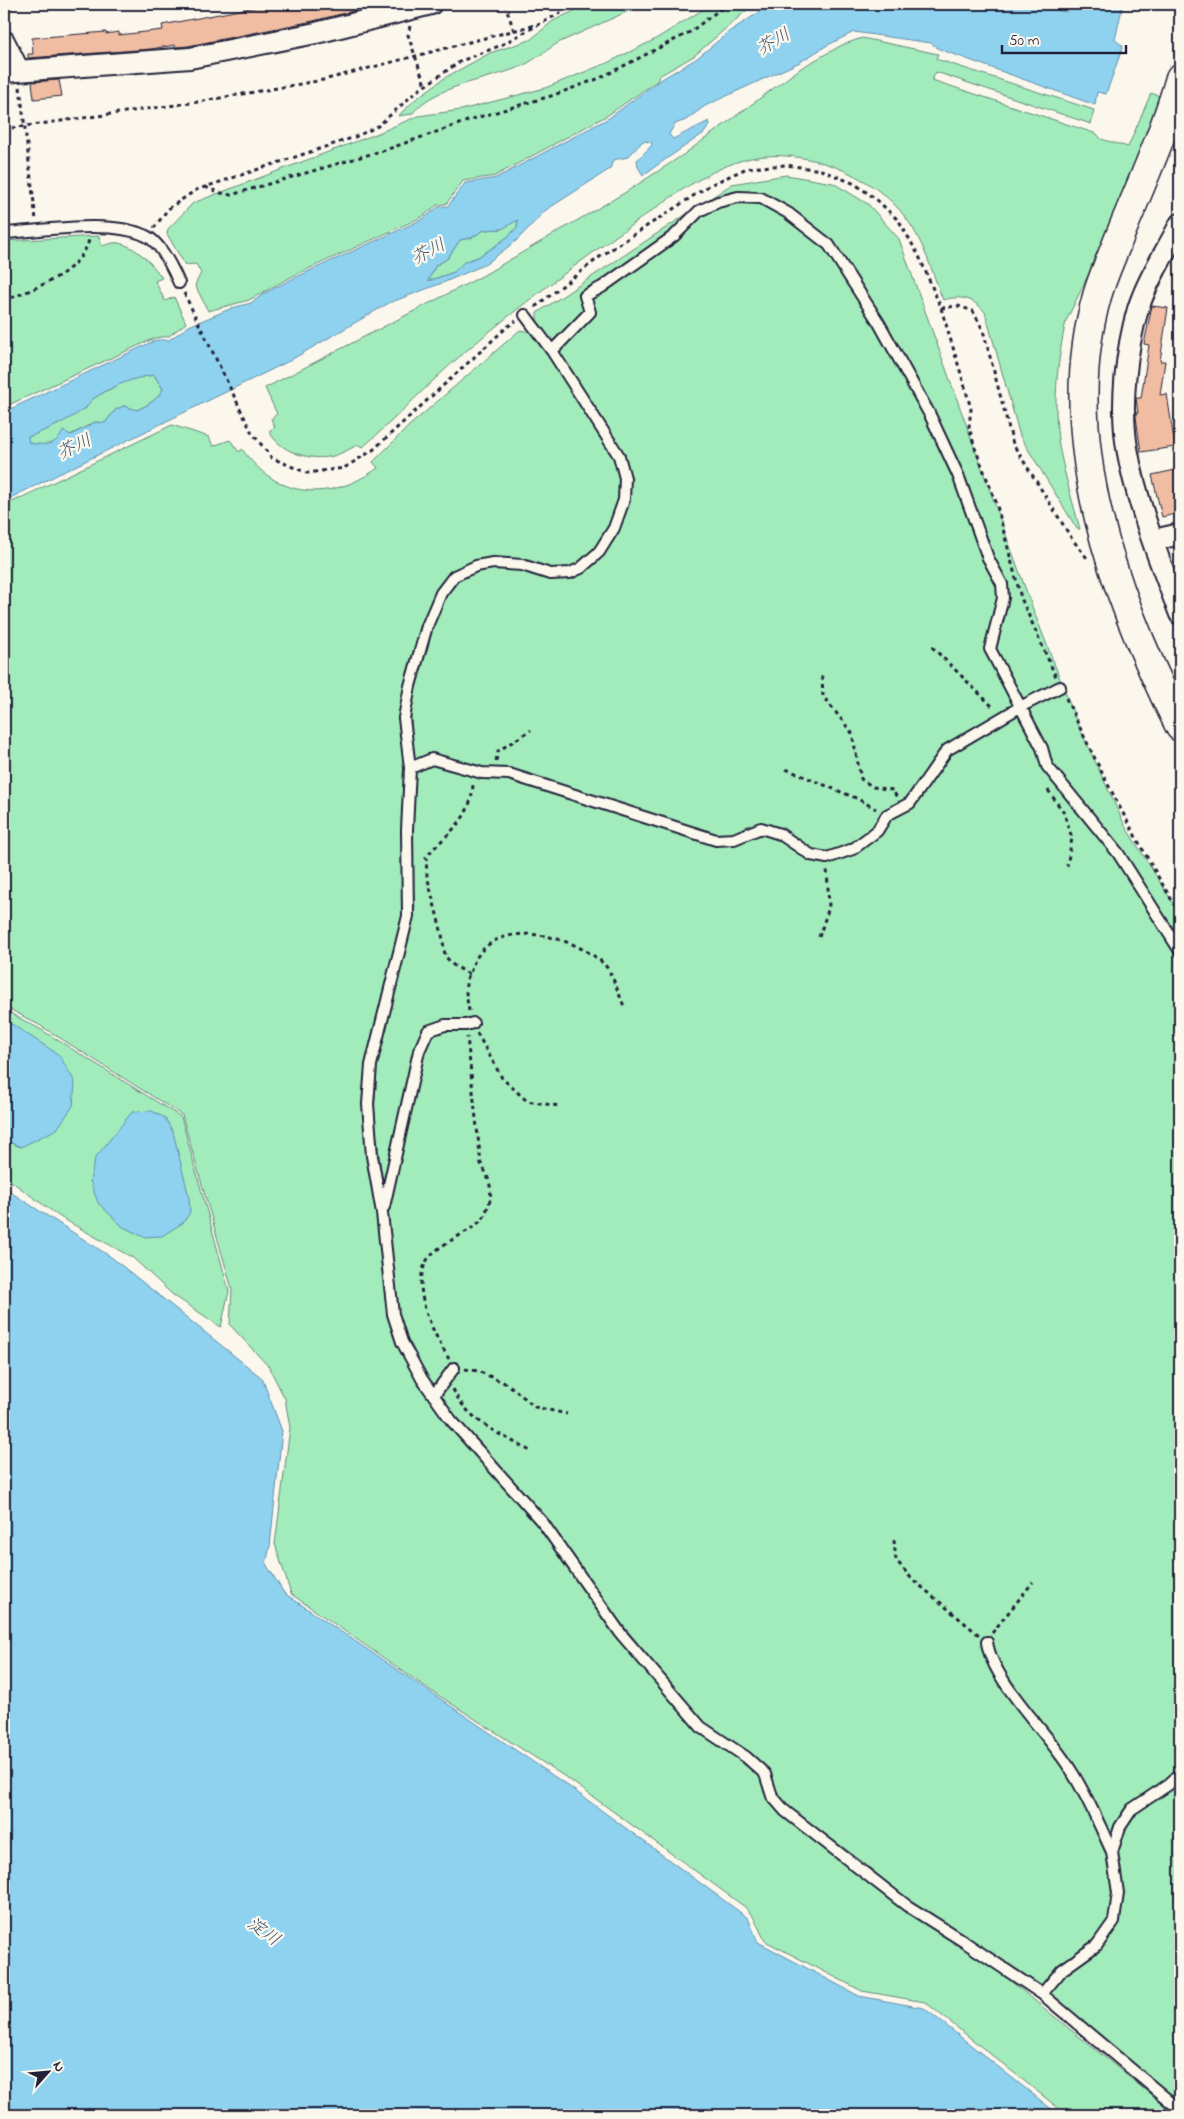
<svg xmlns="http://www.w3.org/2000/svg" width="1184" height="2119" viewBox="0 0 1184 2119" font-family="'Indie Flower','Klee One',sans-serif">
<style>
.green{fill:#a2ecbb;stroke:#62877b}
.water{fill:#8ed2f0;stroke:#638ca8;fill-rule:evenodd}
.building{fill:#f0bda2;stroke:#22223b}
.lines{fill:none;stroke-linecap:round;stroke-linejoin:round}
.lane-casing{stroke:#22223b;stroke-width:14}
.street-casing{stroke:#22223b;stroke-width:24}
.secondary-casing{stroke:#22223b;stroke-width:31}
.path{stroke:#22223b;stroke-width:3;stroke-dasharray:4 4;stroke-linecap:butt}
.lane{stroke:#fbf7ec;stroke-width:10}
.street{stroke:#fbf7ec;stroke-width:20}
.secondary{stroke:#fbf7ec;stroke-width:28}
.labels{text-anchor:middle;stroke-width:4.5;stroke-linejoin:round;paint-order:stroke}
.water-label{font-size:18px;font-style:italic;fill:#425771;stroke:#fbf7ec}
</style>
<rect width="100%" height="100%" fill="#fbf7ec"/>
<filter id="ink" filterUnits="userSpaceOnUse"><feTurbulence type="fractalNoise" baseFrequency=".02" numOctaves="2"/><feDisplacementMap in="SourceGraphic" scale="10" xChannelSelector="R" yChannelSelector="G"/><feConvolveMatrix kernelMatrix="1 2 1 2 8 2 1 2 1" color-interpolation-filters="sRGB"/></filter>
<g filter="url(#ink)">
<path class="green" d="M588,4H644C616,17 588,29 560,42C547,49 537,59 522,66C488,81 435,84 412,114L398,116L417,98L446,77L490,53L530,40L553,21Z
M712,4H754L694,56L659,76L657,81L608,115L495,176L463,181L446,204L437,205L422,217L293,276L249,300L208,311L195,285L201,273L196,264L185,265L167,234L168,229L193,203L376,134L418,116L461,110L545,88L607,63L654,40Z
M862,38L938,54L936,59L1094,110L1091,124L936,72L932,80L1097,134L1101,139L1128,147L1151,93L1165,98L1130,189L1066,321C1057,361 1052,410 1060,451C1065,477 1073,503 1080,529H1077L1020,436L985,312C973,298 960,295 943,300C932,272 924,242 906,218C874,174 804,147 751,158C710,167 667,200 633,224C575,265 519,306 465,352C429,382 398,417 363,447L358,445C349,449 338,456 328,457C306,460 279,451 269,431L275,427L271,419L277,414L265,388L482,276L626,192L683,155L801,68L842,45Z
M786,175L833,183L868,204L899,239L1031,604L1076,720L1125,826L1180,914V2105L1063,2007L988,1952L912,1903L860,1860L783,1803L765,1766L746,1751L707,1726L693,1710L617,1618L546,1519L446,1407L409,1344L397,1317L388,1212L381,1170L374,1114L378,1056L415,907L411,864L413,826L411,697L436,614L443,596L453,583L464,575L490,567L513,568L566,577L617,528L623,455L576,381L537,325V313L732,184Z
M518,219L517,227L510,235L494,247L478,257L464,262L454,272L428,281L436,265L447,259L460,240L471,238L484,230L502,229Z
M99,236L102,246C106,245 113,242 118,243C136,246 152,263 162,278L155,281L165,301L174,297L186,323L169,336L155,338L4,407V241Z
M520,330L531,332L566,379L616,461L620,474L619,500L611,523L595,552L579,564L557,571L480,561L456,570L438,587L427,617L406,689L405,913L365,1092L393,1330L409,1364L553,1544L600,1614L700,1730L760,1777L767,1797L783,1817L1008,1979L1176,2115H1067L925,2002L862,1991L765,1941L754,1918L745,1907L567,1778L430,1690L291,1594L275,1544L290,1428L285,1399L269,1367L230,1325L232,1289L182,1115L41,1026L4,1006V506L172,425L209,437L213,446L230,440L239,452L242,449C278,500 330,502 378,468L373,462L409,426Z
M154,375L163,389C157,400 148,405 137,410L124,406L115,410L105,423L95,422L51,445L29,444L28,437L57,425L86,408L91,400L106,391L130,379Z
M4,1010L40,1029L181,1117L229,1291L221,1327L173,1295L133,1258L60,1217L4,1176V1140L21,1147L9,1021L4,1019Z"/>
<path class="water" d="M772,4H1035L1065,12L1079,4H1123L1115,40L1123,46L1106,94L1097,92L1095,105L939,49L931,43L854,32L826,46L800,62L705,106L686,120L675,124L669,134L673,139L709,121L710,125L704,133L643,175L638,167L637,160L652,145L651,142L643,141L628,157L613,160L610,169L546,210L517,240L486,264L445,282L389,303L289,361L4,501V412L156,340H169L189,326L232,308L251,303L263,294L294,278L423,219L438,207L448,206L465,183L496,178L609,118L660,80L696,59L730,31ZM518,220L517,227L510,235L494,247L478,257L464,262L454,272L428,281L436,265L447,259L460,240L471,238L484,230L502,229ZM154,375L163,389C157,400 148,405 137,410L124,406L115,410L105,423L95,422L71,435L63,431C56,447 45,445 29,443L28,437C48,430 66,421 83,410C88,407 89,402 93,399C112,386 132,378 154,375Z
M4,1019L59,1055L75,1082L73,1106L57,1129L21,1147L4,1140Z
M152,1111L165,1118L173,1132L189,1197L190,1212L184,1222L162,1236L144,1237L123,1227L98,1203L90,1181L95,1158L132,1112Z
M4,1188L111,1257L262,1378L282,1431L270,1546L266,1564L284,1593L567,1785L748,1918L758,1942L859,1996L924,2008L1059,2115H4Z"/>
<path class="building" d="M271,4H369V7L313,21L188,46L176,47L175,45L151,49L28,58V54H33L32,38L106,32V34L119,32V35L163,30L162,25Z
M59,80L62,96L34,99L32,82Z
M1152,306L1168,308L1160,361H1165L1160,395L1167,394L1175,447L1141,452L1136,417V413H1138L1136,398H1141L1149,345L1144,344Z
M1180,469V513L1162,517L1152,475Z"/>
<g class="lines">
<g class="lane-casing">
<path id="lane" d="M4,233C42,231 112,219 146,236C160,242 173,269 179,283
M525,315L552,351
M410,768L432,759L482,773L509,774L716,840L734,839L761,828L780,834L811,855L827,858L853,849L877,831L887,815L910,803L947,750L1020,707L1060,687
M1180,951L1118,853L1047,766L1042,748L990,649L1003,598L1002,584L988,558L958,475L930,415L879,323L829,245L788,213L761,198L738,197L718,202L699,211L674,236L602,287L585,296L590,312L552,351L619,456L625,478L624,500L614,528L599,552L581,568L570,573L550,574L522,565L493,563L476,566L454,576L441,593L427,626L410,686L404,718L410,768L407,830L408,916L371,1065L368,1104L372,1156L382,1213L393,1314L402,1342L422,1379L451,1420L543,1523L621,1634L701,1727L746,1757L765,1774L772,1796L785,1811L906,1905L963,1941L1042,1994L1180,2110
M384,1207L419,1051L428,1031L445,1025H466L473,1023
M434,1395L454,1368
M987,1642C992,1681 1049,1734 1070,1769C1087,1795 1099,1824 1112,1852
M1042,1994L1062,1970L1097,1945L1114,1921L1118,1893L1112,1852L1120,1827L1132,1809L1168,1785L1180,1774"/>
</g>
<g class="street-casing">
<path id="street" d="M4,41L19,71
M4,72L190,58L316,33L431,4
M1180,224C1166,252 1148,278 1138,309C1126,350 1120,405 1127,448C1136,501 1160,563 1180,614
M1154,540L1180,534"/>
</g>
<g class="secondary-casing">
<path id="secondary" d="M1180,78C1165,131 1142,182 1121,233C1113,254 1103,275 1097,296C1056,440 1115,599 1180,727"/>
</g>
<path class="path" d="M505,4L514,31
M410,26L408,35L425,85
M20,87L36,220
M4,129L197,102L323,80L535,25
M205,187L221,193L231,195L388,149L479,117L551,96L600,78L690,32L727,4
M154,228L168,209L196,190L355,137L378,126L417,91L461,61L499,46L577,4
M184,293L252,433L272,458L307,473L344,468L373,450L507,327L516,321
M4,301C34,288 79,275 89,240
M535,307L601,256L710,185L747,168L786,165L821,170L855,184L876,199L899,221L919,256L941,308L965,387L971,409L969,427L975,448L996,502L1021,598L1056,677
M941,308L958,306L973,311L983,330L1013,444L1072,539L1087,558
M932,647L994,708
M822,676L823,696L852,733L861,779L873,787L893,790L897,798
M1066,698C1100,772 1138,844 1180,914
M1175,747L1180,757
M496,761L498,751L531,730
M786,769L858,799L876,809
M1048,790L1064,813L1072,838L1067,866
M819,937L829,907L827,868
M469,974L453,965L445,956L442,934L427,876L426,857C448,831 471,822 473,784
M469,1011C468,1003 465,993 466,985C466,980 469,974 471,970C488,914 571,933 604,964C612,972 619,995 624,1006
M477,1033L502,1078L527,1101L559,1106
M449,1359C434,1334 411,1292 426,1262C435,1244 470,1234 483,1218C486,1214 487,1208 489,1204C493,1189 489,1177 481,1164L467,1037
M465,1369L478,1371L509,1385L535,1407L567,1414
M453,1389C469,1423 501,1434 532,1452
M894,1540L896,1560L911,1578L979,1635
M992,1633L1033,1582"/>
<use href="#lane" class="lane"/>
<use href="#street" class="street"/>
<use href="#secondary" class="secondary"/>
</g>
</g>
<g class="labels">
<g class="water-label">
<text transform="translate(773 41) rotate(-30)" y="6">芥川</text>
<text transform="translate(428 251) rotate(-27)" y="6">芥川</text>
<text transform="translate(74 446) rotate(-26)" y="6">芥川</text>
<text transform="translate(264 1931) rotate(35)" y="6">淀川</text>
</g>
</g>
<rect width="1184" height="2119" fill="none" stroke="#fbf7ec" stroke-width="20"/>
<rect x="10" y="10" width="1164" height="2099" fill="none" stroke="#22223b" stroke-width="2" filter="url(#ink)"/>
<g transform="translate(48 2072) rotate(63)" stroke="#fbf7ec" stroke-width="4" paint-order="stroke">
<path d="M0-4L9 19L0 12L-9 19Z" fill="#22223b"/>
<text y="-8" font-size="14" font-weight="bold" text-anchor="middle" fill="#22223b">N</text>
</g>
<path d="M1002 45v8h124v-8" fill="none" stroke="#22223b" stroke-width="2.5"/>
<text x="1009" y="45" font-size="15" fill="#22223b" stroke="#fbf7ec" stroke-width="4" paint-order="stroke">50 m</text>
</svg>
